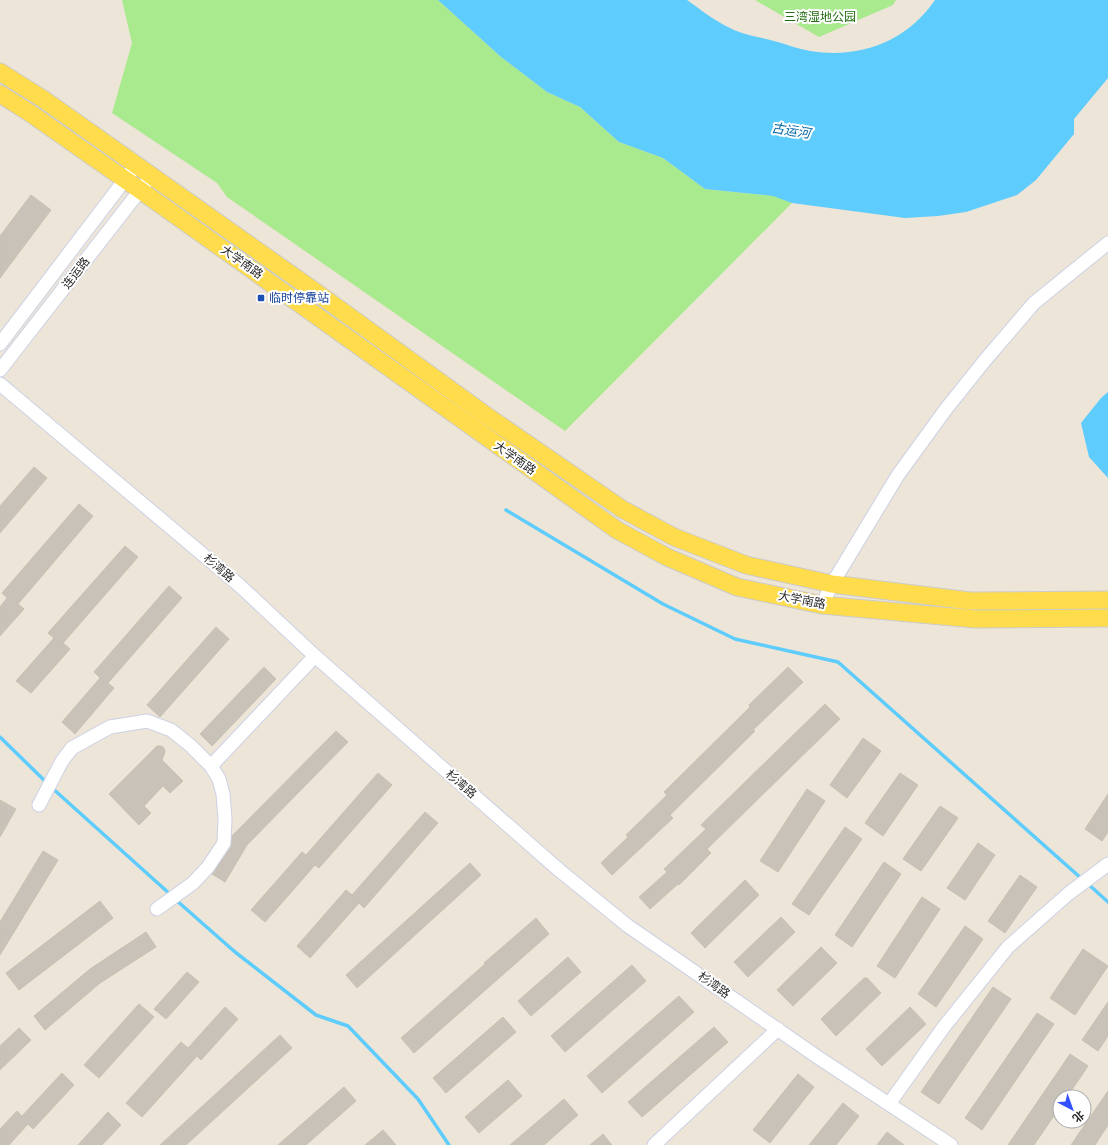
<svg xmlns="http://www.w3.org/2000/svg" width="1108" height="1145" viewBox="0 0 1108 1145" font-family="Manrope,'Noto Sans SC',sans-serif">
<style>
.green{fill:#aaea8e}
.water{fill:#5eccfc}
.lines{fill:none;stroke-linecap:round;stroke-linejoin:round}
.stream{stroke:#5eccfc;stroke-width:3.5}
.building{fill:#c8c2b8;stroke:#c8c1b2}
.minor-casing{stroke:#cdd1e4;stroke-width:15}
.major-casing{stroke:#cbcbcb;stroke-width:19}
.minor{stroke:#fff;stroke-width:13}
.major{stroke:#ffdc4b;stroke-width:17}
.transit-dot{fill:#1a4fb4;stroke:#fff;stroke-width:1.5}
.labels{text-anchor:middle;stroke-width:4;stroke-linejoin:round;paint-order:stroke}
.park-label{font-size:12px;fill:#216d11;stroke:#fff}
.street-label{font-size:12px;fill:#282828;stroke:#fff}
.transit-label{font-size:12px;fill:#164399;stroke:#fff;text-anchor:start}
.water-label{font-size:13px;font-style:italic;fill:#0066a5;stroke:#fff}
</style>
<rect width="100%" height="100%" fill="#ede5d8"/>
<path class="green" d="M122,0H438L501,57L547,92L580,107L619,142L663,158L705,189L774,196L792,203L565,431L227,197L217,183L112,113L132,43Z
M755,0H896L893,5L819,37Z"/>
<path class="water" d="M438,0H687C701,10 715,21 730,28C743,35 760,37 774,41C786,44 798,49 810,51C860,59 906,42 935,0H1108V78L1074,119V134L1036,180L1017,195L966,212L938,216L905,218L792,203L773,196L705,189L663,158L619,142L580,107L547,92L501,57Z
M1108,392V478L1089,457L1081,423L1101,398Z"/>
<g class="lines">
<path class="stream" d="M506,510L663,604L735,639L838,662L1082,879
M0,737L47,783
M51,787L171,895
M1087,883L1108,902
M176,900L235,952L316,1015L348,1026L418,1099L449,1145"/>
</g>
<path class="building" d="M31,195L51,210L0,278V236Z
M34,467L47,478L0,533V506Z
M79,504L93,516L18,604L24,609L0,636V607L7,598L2,593Z
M125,546L138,557L63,643L70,649L31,693L16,681L54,638L48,633Z
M169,586L182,598L108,683L114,688L75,734L62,722L100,678L94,672Z
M216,627L229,639L160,717L147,705Z
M264,667L276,679L212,746L200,734Z
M788,667L803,682L753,730L755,731L670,815L673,818L612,875L601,863L628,837L626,835L667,795L664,792L750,707L749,705Z
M825,704L840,719L707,849L711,853L679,885L678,884L650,909L639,897L667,872L664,869L706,829L701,825Z
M336,731L348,742L247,845L225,882L212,874L231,847L232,836Z
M863,738L881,751L847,798L830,785Z
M157,746H161L164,748L165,752L162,760L183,781L170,793L163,786L144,806L151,813L139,825L109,794Z
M378,773L392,785L319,868L315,865L265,922L251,910L302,852L306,855Z
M900,773L918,785L883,836L865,823Z
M807,789L825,801L778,872L760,861Z
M1108,794V832L1102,841L1085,829Z
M0,800L16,809L0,837Z
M940,806L958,818L921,871L903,859Z
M425,812L438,823L364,908L359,903L310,958L297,946L346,890L352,895Z
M845,827L862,839L809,915L792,904Z
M978,843L995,855L965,900L947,888Z
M43,851L58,860L0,955V922Z
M884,862L901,874L852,947L835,935Z
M470,863L481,875L357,988L346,975Z
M1020,875L1037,887L1005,933L988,921Z
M745,880L759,895L705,948L691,933Z
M922,897L940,909L895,978L877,966Z
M100,901L113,918L19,990L6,973Z
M781,917L795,932L748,977L734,962Z
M536,918L549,934L414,1053L401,1038L485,964L484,963Z
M965,926L983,939L936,1007L918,994Z
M146,932L156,947L100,983L45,1030L34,1016L90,969Z
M821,947L837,963L793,1006L777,990Z
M1083,949L1108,966L1075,1015L1050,998Z
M568,957L581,972L531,1016L518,1001Z
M632,965L646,981L565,1052L551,1036Z
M187,972L199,982L166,1019L154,1009Z
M864,978H867L881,993L836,1036L821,1019Z
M993,987L1011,999L939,1104L921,1092Z
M679,996L694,1012L602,1093L587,1076Z
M1108,1002V1036L1098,1051L1082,1040Z
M139,1004L154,1017L99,1078L84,1065Z
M225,1007L238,1019L201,1060L197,1056L142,1117L126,1103L181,1042L188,1048Z
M910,1007L926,1024L882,1066L866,1049Z
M1037,1013L1054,1024L982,1130L965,1118Z
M503,1017L516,1032L446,1093L433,1078Z
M714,1027L728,1042L642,1117L628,1102Z
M19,1028L31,1040L0,1070V1046Z
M280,1035L292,1048L186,1145H160Z
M1070,1054L1088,1066L1067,1097H1060V1107L1034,1145H1008Z
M62,1073L74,1085L33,1129L28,1124L9,1145H0V1129L17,1111L22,1116Z
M798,1074L814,1087L770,1143L753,1130Z
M508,1080L522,1096L479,1133L465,1117Z
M344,1087L356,1101L306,1145H278Z
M1108,1091V1125L1095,1145H1071Z
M564,1099L578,1115L544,1145H510Z
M843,1103L859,1116L836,1145H809Z
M108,1112L121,1125L102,1145H78Z
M383,1130L396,1145H365Z
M887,1132L904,1145H877Z
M603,1134L612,1145H590Z"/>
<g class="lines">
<g class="minor-casing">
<path id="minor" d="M0,344L136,165
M0,370L145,184
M0,384L239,585L315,656L559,870L628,926L819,1058L951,1145
M822,605L832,584L898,475L946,409L986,359L1034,303L1108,243
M39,805L62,761L72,748L110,727L147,721L171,730L191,746L211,766
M157,909L193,883L208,867L224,843L225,819L223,794L219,779L211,766L315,656
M889,1104L943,1028L1008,947L1068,894L1108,864
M654,1145L778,1029"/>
</g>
<g class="major-casing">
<path id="major" d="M0,72L43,99L313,290L484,414L622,509L674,537L746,565L832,584L970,601L1108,600
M0,94L30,113L140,190L617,530L667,557L737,587L822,605L975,619L1108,618"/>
</g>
<use href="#minor" class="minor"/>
<use href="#major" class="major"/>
</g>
<rect class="transit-dot" x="257" y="294" width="8" height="8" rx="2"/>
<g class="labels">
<g class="park-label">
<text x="820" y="21">三湾湿地公园</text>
</g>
<g class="street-label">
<text transform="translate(242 262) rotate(35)" y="4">大学南路</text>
<text transform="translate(76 273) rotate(-52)" y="4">连运路</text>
<text transform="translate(515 458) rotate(35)" y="4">大学南路</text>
<text transform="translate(219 568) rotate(40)" y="4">杉湾路</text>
<text transform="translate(802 600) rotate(11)" y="4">大学南路</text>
<text transform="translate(461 784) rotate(41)" y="4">杉湾路</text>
<text transform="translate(714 985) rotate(35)" y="4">杉湾路</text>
</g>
<g class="transit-label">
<text x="269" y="302">临时停靠站</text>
</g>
<g class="water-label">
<text transform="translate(791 130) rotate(9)" y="5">古运河</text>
</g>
</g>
<g transform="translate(1072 1109) rotate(139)"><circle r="19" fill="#ffffff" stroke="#a9a9a9"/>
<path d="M0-3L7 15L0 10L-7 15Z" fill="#3351ff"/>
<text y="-6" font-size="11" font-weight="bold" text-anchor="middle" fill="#282828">北</text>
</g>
</svg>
